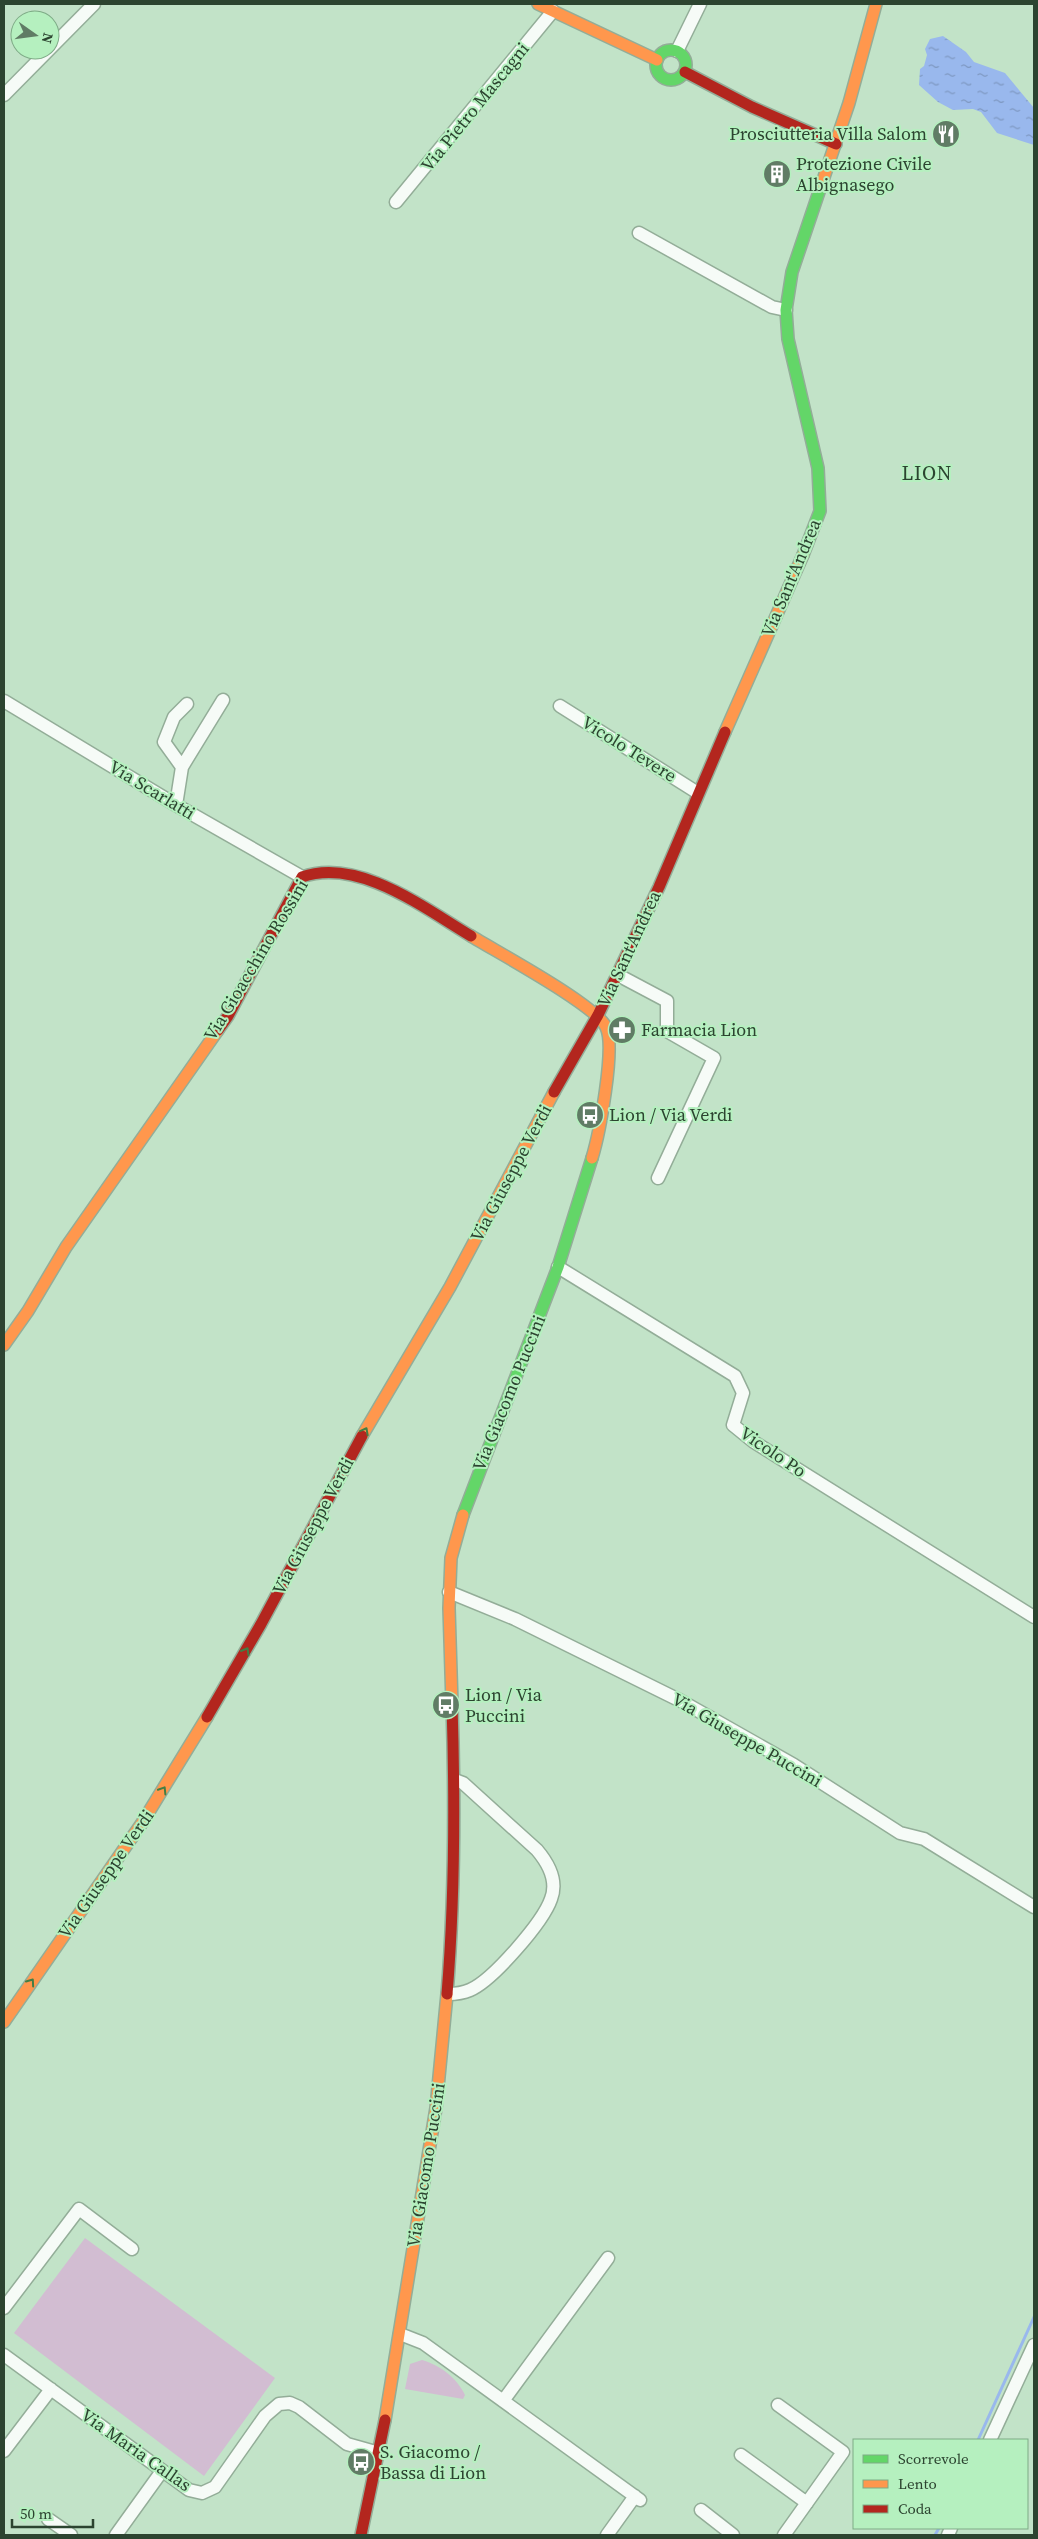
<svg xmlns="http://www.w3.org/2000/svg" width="1038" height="2539" viewBox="0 0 1038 2539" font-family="'Source Serif 4',serif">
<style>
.green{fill:#d2bdd2}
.water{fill:url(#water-ripples)}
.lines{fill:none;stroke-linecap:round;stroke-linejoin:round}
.stream{stroke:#99b8ed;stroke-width:3}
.street-casing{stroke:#93ad98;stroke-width:15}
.fast-casing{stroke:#93ad98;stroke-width:14}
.slow-casing{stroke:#93ad98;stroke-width:14}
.jam-casing{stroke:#93ad98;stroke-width:14}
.street{stroke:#f6fbf7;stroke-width:12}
.fast{stroke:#63d668;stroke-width:11}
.slow{stroke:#ff974d;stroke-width:11}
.jam{stroke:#b3261e;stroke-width:11}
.oneway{stroke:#427e46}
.labels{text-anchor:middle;stroke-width:4;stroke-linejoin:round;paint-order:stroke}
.street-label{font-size:18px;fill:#2c4430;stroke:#b5f0bf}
.poi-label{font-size:18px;fill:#2c4430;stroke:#b5f0bf;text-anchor:start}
.quarter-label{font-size:20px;letter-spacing:1px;fill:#2c4430;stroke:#b5f0bf}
</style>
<defs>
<pattern id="water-ripples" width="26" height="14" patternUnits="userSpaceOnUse" patternTransform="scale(1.25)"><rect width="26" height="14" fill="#99b8ed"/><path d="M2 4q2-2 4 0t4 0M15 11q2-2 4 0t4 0" fill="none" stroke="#7d97c0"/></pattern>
</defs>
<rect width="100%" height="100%" fill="#c2e3c8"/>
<path class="green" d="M85,2238L275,2378L204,2476L14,2333Z
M422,2360C440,2365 457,2378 465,2395L463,2399L405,2389L410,2364Z"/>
<path class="water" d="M943,36L966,52L974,62L1005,73L1019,90L1034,108V145L997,133L981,112L973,109L953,110L938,102L919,85L920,69L924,66L927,55L925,49L930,39Z"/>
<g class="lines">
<path class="stream" d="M978,2440L1034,2317
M935,2535L939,2528"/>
<g class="street-casing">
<path id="street" d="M677,51L700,4
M4,95L94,4
M396,202L553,11
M639,233L772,307L786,310
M4,701L176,805L302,877
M560,706L698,793
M182,767L164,742L174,717L187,704
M176,805L182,767L223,700
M618,975L667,1001V1031L714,1058L658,1178
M558,1267L735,1376L743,1393L733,1425L754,1442L1034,1617
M449,1592L515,1619L681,1701L794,1765L900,1833L924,1839L1034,1907
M448,1994C455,1994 463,1993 470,1990C493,1980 543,1922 551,1899C558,1881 548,1863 537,1850L463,1783L455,1780
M4,2308L79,2209L132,2249
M400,2334L423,2343L640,2500
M4,2355L189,2490L202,2493L215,2487L265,2416L279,2404L290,2403L299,2407L347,2444L379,2453
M503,2401L608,2258
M778,2405L843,2452L784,2535
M990,2440L1034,2345
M4,2451L51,2389
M741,2455L807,2503
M701,2510L733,2535
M48,2519L71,2535
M116,2535L162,2471
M607,2535L635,2496
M948,2535L951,2528"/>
</g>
<g class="fast-casing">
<path id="fast" d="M656 65a15 15 0 1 1 30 0a15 15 0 1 1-30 0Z
M803,555L820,511L818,468L788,339L786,310L792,272L822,183
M463,1515L558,1267L592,1158"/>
</g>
<g class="slow-casing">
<path id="slow" d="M538,4L657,60
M822,183L849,103L876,4
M725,732L803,555
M471,936C497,952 596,1005 606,1027C616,1047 599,1135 592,1158
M4,1345L28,1311L66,1247L218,1030
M362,1436L450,1287L554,1092
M452,1704L449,1608L451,1558L463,1515
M4,2022L142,1823L207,1717
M385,2420L436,2108L447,1994"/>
</g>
<g class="jam-casing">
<path id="jam" d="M685,72L752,107L836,144
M218,1030L228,1016L302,877C358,857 424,908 471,936
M554,1092L598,1015L659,887L725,732
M207,1717L261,1624L362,1436
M447,1994C455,1897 455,1801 452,1704
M361,2535L385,2420"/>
</g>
<use href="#street" class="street"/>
<use href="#fast" class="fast"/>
<use href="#slow" class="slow"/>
<use href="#jam" class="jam"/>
</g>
<defs><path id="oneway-chevron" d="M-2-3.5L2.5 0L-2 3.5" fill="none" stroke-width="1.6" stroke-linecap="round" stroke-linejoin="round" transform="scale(1.25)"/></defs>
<g class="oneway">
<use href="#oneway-chevron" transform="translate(365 1431) rotate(-62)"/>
<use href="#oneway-chevron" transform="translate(246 1651) rotate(-60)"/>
<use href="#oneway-chevron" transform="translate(163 1790) rotate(-58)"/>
<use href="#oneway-chevron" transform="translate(31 1982) rotate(-55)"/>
</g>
<defs>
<g id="restaurant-disc" transform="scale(1.4375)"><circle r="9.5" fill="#607c65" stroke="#b5f0bf"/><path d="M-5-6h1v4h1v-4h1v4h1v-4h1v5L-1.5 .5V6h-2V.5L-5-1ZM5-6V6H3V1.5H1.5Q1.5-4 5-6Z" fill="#fff"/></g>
<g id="building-disc" transform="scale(1.4375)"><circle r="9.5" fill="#607c65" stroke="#b5f0bf"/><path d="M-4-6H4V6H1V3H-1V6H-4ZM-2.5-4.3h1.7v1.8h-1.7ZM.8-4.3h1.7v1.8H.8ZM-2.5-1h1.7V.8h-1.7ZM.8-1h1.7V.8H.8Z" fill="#fff"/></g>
<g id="pharmacy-disc" transform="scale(1.4375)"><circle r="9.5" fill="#607c65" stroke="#b5f0bf"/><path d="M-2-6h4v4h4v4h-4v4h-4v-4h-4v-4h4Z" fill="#fff"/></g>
<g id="bus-disc" transform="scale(1.4375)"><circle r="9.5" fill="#607c65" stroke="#b5f0bf"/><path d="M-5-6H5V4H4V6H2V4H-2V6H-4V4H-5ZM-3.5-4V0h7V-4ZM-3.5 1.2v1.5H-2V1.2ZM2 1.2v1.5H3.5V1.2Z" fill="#fff"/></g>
</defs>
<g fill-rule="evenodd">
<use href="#restaurant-disc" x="946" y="134"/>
<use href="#building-disc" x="777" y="174"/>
<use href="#pharmacy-disc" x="622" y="1030"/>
<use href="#bus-disc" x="590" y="1115"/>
<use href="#bus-disc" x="446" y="1705"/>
<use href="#bus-disc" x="361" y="2462"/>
</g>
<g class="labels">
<g class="street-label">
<text transform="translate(475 107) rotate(-51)" y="6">Via Pietro Mascagni</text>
<text transform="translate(791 578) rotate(-67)" y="6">Via Sant'Andrea</text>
<text transform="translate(629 749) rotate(32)" y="6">Vicolo Tevere</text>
<text transform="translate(152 790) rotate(31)" y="6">Via Scarlatti</text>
<text transform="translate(629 949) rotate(-65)" y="6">Via Sant'Andrea</text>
<text transform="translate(256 960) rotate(-59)" y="6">Via Gioacchino Rossini</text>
<text transform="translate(511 1173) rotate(-62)" y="6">Via Giuseppe Verdi</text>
<text transform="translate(509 1393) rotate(-68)" y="6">Via Giacomo Puccini</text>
<text transform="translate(773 1452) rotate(34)" y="6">Vicolo Po</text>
<text transform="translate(313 1526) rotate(-62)" y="6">Via Giuseppe Verdi</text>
<text transform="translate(747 1740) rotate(30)" y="6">Via Giuseppe Puccini</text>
<text transform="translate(106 1874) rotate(-55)" y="6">Via Giuseppe Verdi</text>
<text transform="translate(426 2165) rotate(-81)" y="6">Via Giacomo Puccini</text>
<text transform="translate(136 2450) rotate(35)" y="6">Via Maria Callas</text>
</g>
<g class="poi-label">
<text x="927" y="140" text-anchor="end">Prosciutteria Villa Salom</text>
<text x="796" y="170">Protezione Civile<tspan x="796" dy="21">Albignasego</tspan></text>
<text x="641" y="1036">Farmacia Lion</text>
<text x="609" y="1121">Lion / Via Verdi</text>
<text x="465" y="1701">Lion / Via<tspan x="465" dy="21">Puccini</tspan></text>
<text x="380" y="2458">S. Giacomo /<tspan x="380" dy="21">Bassa di Lion</tspan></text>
</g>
<g class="quarter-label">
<text x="927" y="480">LION</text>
</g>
</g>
<rect width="1038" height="2539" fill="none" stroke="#2c4430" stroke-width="10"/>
<rect x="853" y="2439" width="175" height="90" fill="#b5f0bf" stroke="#7eab86"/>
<rect x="863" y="2455" width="25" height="8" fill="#63d668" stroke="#7eab86"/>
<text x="898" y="2464" font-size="15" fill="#2c4430">Scorrevole</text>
<rect x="863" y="2480" width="25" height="8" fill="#ff974d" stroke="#7eab86"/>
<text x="898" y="2489" font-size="15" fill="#2c4430">Lento</text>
<rect x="863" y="2505" width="25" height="8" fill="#b3261e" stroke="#7eab86"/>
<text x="898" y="2514" font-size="15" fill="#2c4430">Coda</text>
<g transform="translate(35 35) rotate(104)"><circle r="24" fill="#b5f0bf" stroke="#7eab86"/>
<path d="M0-4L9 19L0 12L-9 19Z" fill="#607c65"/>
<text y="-8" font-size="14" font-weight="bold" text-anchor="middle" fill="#2c4430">N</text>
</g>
<path d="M12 2519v8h81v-8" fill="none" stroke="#2c4430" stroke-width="2.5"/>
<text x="20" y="2519" font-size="15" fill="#2c4430" stroke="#b5f0bf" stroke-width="4" paint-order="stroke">50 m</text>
</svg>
